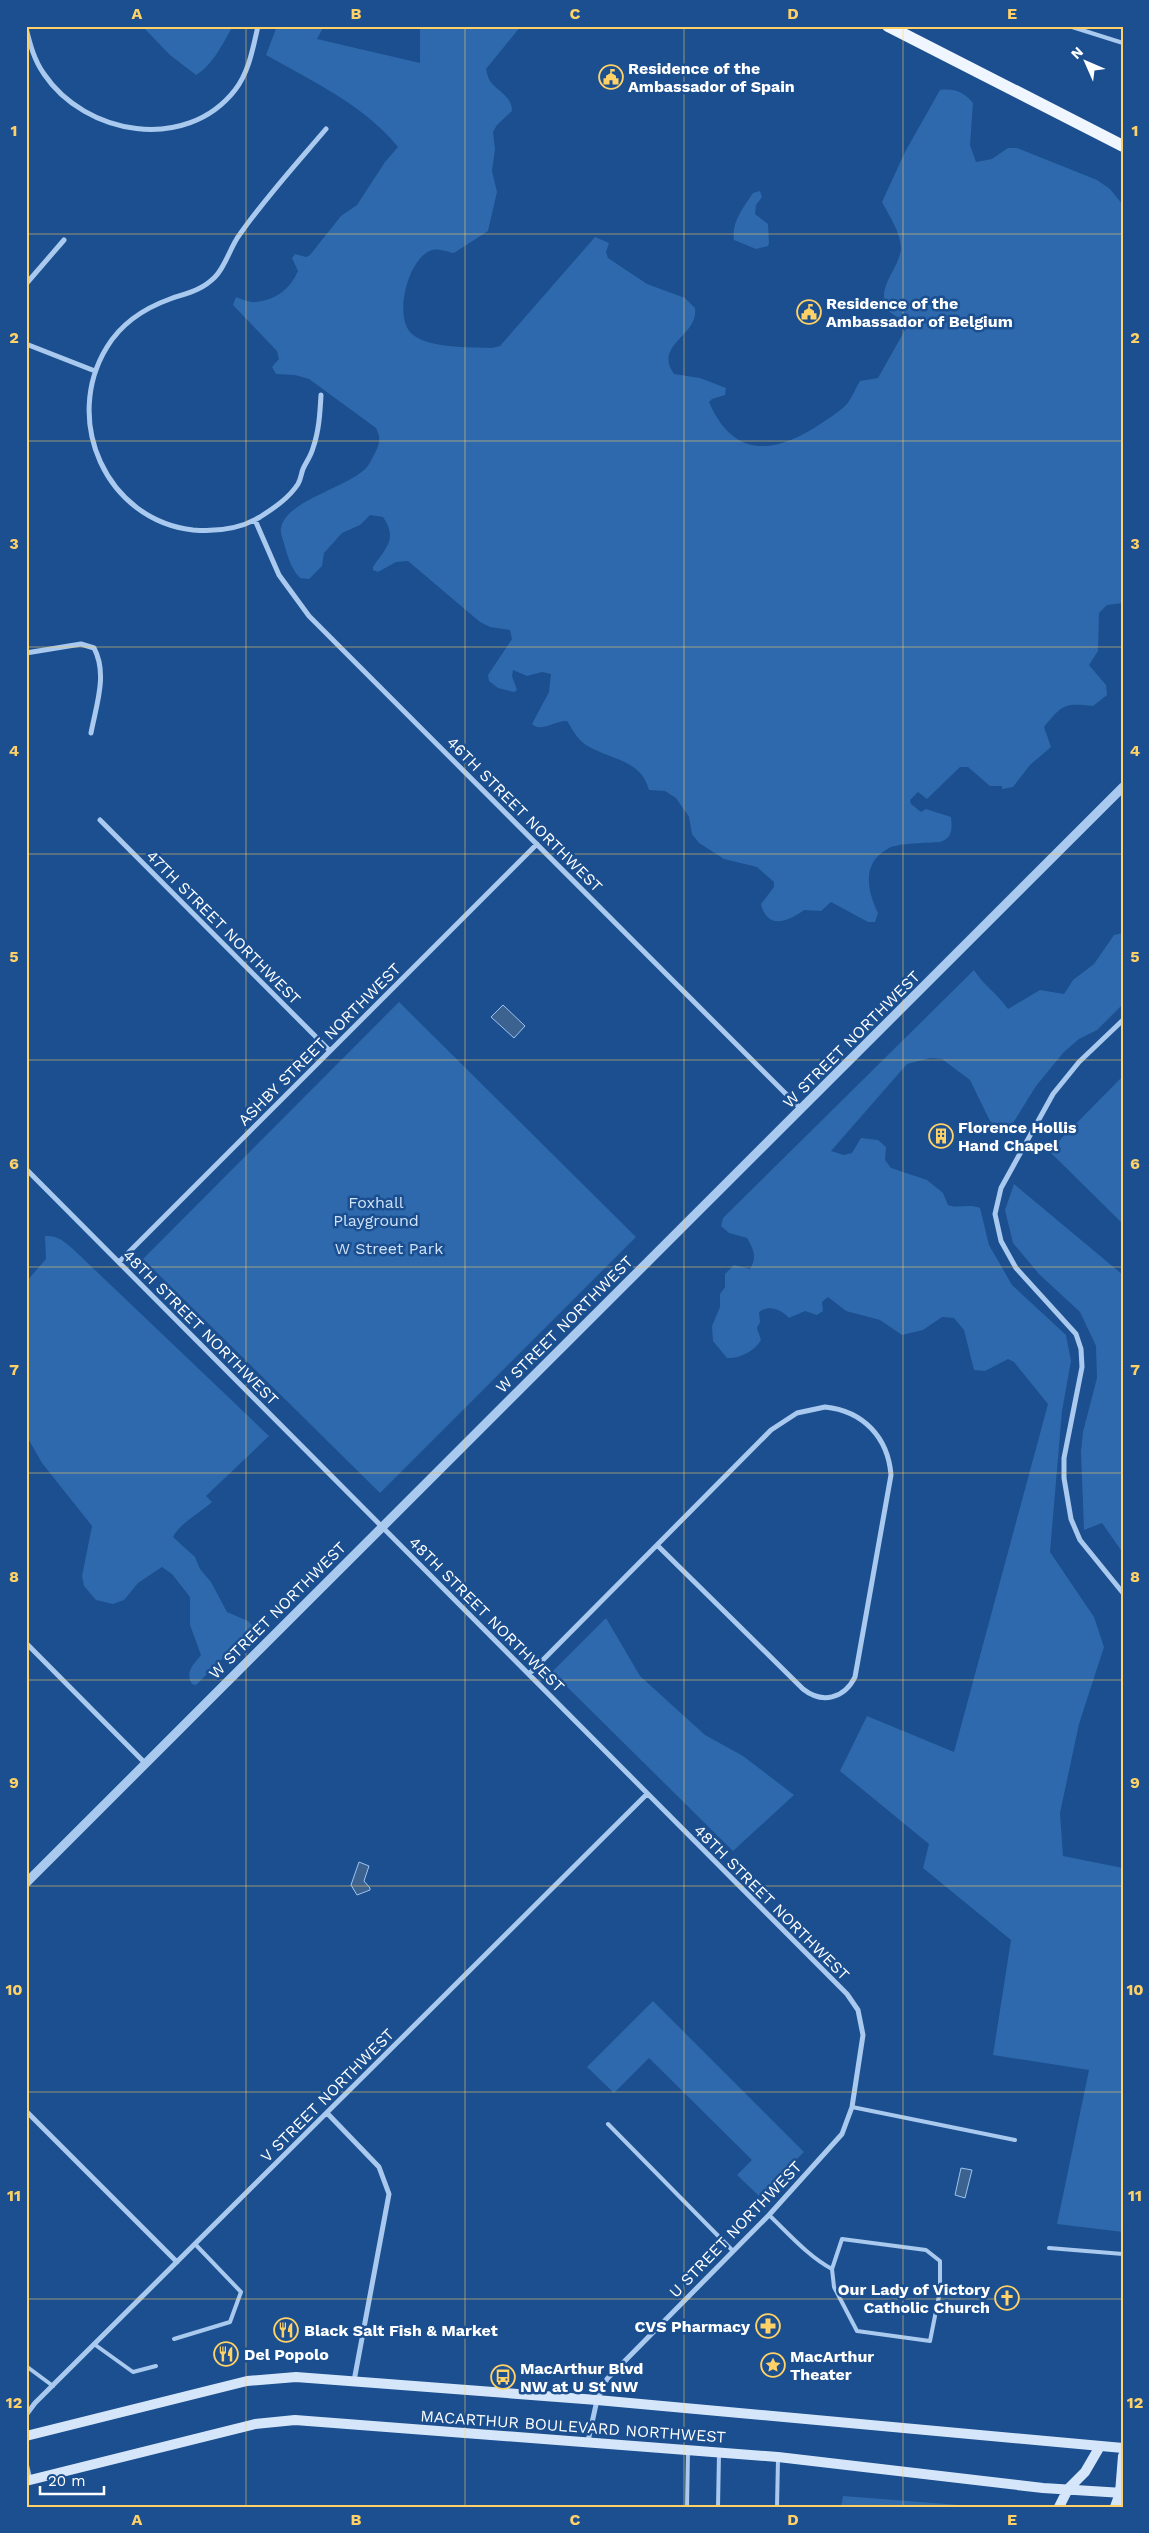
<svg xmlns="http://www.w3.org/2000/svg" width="1149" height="2533" viewBox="0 0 1149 2533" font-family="'Work Sans',sans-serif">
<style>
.green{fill:#2e69ad}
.water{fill:#3c6290;stroke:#9cc4f0}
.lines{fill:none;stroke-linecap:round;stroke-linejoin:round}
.service{stroke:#a9c9ee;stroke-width:4}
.minor{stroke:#a9c9ee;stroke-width:5}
.tertiary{stroke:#a9c9ee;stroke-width:9}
.secondary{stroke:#d6e6fa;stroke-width:10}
.primary{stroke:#f0f6ff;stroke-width:12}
.grid{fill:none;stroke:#ffd166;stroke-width:1;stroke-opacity:0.55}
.labels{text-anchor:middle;stroke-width:5;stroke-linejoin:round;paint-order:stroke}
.poi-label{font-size:16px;font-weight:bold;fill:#fff;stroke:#1b4f8f;text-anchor:start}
.street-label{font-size:16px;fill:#fff;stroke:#1b4f8f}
.park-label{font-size:16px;fill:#cfe3fa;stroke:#1b4f8f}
.neatline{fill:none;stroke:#ffd166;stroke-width:2}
.grid-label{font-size:16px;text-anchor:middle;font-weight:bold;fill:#ffd166}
</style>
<rect width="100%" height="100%" fill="#1b4f8f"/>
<path class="green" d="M142,26H233C223,43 213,65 196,75L170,55Z
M277,26H324L317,39L420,63V26H521L486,69C487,73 488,78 490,81C498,92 512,96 512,111L497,125L493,132L495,149L492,171L497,192L488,231L454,253C448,252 438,248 432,250C409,257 394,313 410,332C425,349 471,347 492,348L500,346L595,237L609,243L606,252L608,258L647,284L685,298L695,308C699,336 653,344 674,374L700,378L726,388L725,395L712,399L709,402C734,460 776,454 822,423C829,418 837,413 844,407C851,401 855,389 860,381L878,378L909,323C904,319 893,316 889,311C873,290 899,270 901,249C901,232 889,216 882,202L905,152L940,90C954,88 964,92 973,103L970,145L976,162L992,159L1008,148H1017L1097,180L1110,189L1123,205V603L1107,605L1099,613L1098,651L1089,665L1106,685L1107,695L1093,706C1064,703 1063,704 1044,727L1051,747L1030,765L1013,787L1002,789V786H990L968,767H960L927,799L918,792L910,800L911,804L921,812L926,809L951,817C952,828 953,838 940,842C928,843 899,843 889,848C861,863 867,889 878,913L875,922H868L831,902L821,911L804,910C788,922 767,930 761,904L774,887V882L757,867L724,859L699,843L692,834L689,817L676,798L665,791L649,790C641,759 610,760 586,745C577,739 573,730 567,721C556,720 541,733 532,724L549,692L551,674L542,672L527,676L513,670L512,676L517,690L514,692L498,688L489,681L488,675L512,639L510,630L490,627L480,622L408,561L396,562L378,572L373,570V567C386,548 398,539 383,517L370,515L360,525L342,533L324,553L322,566L309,579L300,578C292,570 288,558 285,547C284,542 280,534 281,528C286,500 348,488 367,467C370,463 373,457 375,453C380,443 381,438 376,428L309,379L295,375L276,374L272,367L279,359L277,351L233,305L236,297C242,299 250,303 256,302C276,300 290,289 298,271L292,258L295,254L306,257L310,255L341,216L357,205L385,162L398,147C364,105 312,81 266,55Z
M760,191L762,197L756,205L755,214L768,224L769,243L768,246L756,249L734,240C731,222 744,207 753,193Z
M1123,933V1004L1097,1030L1079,1039L1063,1053L1036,1086L1010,1128L1002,1131L990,1121L970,1080L942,1059L930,1058L907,1064L831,1151L844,1155L852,1153L861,1138L878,1140L886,1147L885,1160L891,1168L927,1180L943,1193L948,1205C959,1209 969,1203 980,1208L989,1245L1012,1285L1066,1335L1071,1361L1062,1411L1050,1552L1094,1617L1104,1647L1079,1724L1060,1813L1063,1856L1123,1868V2232L1057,2224L1089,2070L993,2055L1011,1940L923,1868L929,1844L840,1771L867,1716L954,1752L1048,1404L1014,1362L1008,1359L985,1371L974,1370L964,1330L954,1318L942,1317L923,1330L902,1335L880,1320L846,1311L828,1297L822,1302L823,1311L817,1315L805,1311L789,1318C782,1310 769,1304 759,1312L760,1322L757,1328L761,1340C755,1351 739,1359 727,1358L713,1341L712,1326L720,1307V1294L725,1287V1274L734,1265L750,1269C757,1257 754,1250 747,1238L729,1233L721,1226L723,1218L974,970C983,985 998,994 1008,1009L1040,990L1064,994L1073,980L1094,964L1114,935Z
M399,1002L636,1237L380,1493L143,1259Z
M1123,1076V1224L1049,1151Z
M1014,1184L1123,1275V1553L1102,1523L1084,1530L1081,1452L1083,1432L1097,1378L1096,1346L1080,1312L1039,1274L1013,1243L1005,1210Z
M45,1236C57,1235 64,1241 73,1249L269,1436L206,1496L212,1502C200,1513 180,1523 173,1537L195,1557L200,1569L211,1582L227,1612L248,1621L254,1627L196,1685L192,1684C185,1672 193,1665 201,1655L190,1625V1597L172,1574L162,1567L138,1583L124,1600L113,1604L96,1600L84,1586L82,1576L92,1526L42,1463L26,1435V1282L46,1259Z
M606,1618L640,1676L705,1735L743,1756L794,1795L733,1851L552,1672Z
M653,2001L804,2152L759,2196L737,2175L752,2160L649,2058L614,2093L587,2067Z
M843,2496L985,2507H841Z"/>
<path class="water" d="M503,1005L525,1026L514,1038L491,1017Z
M359,1862L369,1866L364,1881L370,1888V1890L357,1895L351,1885Z
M961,2168L972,2170L965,2198L955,2195Z"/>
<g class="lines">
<path class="service" d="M1069,26L1123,43
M852,2107L1015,2140
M608,2124L733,2251
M769,2215C789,2234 808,2256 832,2269
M842,2239L926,2250L940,2261V2291L930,2341L857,2331L834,2287L832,2269Z
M1049,2248L1123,2254
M174,2339L230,2322L241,2292L195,2244
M94,2344L133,2372L156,2366
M26,2366L53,2386
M687,2507L688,2452
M718,2507L719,2454
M777,2507L778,2459"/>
<path class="minor" d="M26,28C30,44 34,60 44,74C85,135 186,153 235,90C249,72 253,48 258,26
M26,284L64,240
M26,344L95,371
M321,395C320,413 319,431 313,448C311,456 306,462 303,469C301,474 301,479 298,484C289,498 274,508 260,517C240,529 217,532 193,530C106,520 62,420 107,347C121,324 145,308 170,299C187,293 201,291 215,277C226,266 230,247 240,234C266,197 297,163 326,129
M255,520L279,575L309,616L801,1109
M26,653L81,644L94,648C108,674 96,706 91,733
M100,820L330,1051
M1123,1020L1079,1062L1053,1094L1001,1188L995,1214L1001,1241L1016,1268L1076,1334L1081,1349L1082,1367L1064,1458V1478L1071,1519L1080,1540L1123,1593
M26,1169L847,1994L858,2010L863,2035L852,2107L842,2134L769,2215L607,2379L597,2400L588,2441
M119,1262L537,844
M825,1407C863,1411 888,1437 891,1475L855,1677C844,1699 822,1704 803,1689L657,1545L771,1430L797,1413Z
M26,1643L145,1763
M529,1674L657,1545
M26,2111L177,2262
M327,2113L379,2167L389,2194L354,2381
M26,2415L35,2403L647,1794
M26,2463L30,2480"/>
<path class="tertiary" d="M26,1883L1123,787"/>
<path class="secondary" d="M26,2436L247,2381L296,2377L597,2400L1123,2448
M26,2481L255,2424L295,2420L778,2457L1043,2488L1123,2493
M1059,2507L1068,2489L1085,2472L1099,2448
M1115,2507L1120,2493L1123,2456"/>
<path class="primary" d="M888,26L1123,146"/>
</g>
<path class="grid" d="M246,26V2507M465,26V2507M684,26V2507M903,26V2507M26,234H1123M26,441H1123M26,647H1123M26,854H1123M26,1060H1123M26,1267H1123M26,1473H1123M26,1680H1123M26,1886H1123M26,2092H1123M26,2299H1123"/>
<defs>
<g id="civic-ring" transform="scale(1.25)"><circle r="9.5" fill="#1b4f8f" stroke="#ffd166" stroke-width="1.5"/><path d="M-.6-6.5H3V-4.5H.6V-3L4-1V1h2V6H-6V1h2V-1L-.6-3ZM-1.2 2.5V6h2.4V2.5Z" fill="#ffd166"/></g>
<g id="building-ring" transform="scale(1.25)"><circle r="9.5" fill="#1b4f8f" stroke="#ffd166" stroke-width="1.5"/><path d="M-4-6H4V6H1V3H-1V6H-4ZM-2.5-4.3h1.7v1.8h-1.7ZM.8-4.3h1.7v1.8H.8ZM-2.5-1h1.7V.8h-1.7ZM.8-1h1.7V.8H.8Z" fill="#ffd166"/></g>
<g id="church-ring" transform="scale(1.25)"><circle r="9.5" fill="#1b4f8f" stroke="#ffd166" stroke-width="1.5"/><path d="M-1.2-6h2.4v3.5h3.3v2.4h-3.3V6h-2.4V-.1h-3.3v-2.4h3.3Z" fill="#ffd166"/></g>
<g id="pharmacy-ring" transform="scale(1.25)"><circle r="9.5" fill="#1b4f8f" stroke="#ffd166" stroke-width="1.5"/><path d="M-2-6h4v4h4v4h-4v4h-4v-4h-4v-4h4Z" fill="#ffd166"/></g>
<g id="restaurant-ring" transform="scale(1.25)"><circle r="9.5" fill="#1b4f8f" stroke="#ffd166" stroke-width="1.5"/><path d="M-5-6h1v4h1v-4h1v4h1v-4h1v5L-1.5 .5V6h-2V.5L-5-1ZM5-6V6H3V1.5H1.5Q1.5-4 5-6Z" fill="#ffd166"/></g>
<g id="sight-ring" transform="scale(1.25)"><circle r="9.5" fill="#1b4f8f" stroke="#ffd166" stroke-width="1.5"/><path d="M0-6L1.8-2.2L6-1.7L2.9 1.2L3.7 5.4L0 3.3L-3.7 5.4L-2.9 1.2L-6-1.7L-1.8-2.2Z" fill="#ffd166"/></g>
<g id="bus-ring" transform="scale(1.25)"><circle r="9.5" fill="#1b4f8f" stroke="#ffd166" stroke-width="1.5"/><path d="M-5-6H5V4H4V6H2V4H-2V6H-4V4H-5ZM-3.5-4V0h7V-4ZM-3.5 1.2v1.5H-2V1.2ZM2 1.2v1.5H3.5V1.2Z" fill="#ffd166"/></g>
</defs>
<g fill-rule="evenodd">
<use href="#civic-ring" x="611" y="77"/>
<use href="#civic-ring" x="809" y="312"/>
<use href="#building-ring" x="941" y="1136"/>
<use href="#church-ring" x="1007" y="2298"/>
<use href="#pharmacy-ring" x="768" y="2326"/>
<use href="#restaurant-ring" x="286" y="2330"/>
<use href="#restaurant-ring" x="226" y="2354"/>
<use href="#sight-ring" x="773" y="2365"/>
<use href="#bus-ring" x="503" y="2377"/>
</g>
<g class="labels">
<g class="poi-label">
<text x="628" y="74">Residence of the<tspan x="628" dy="18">Ambassador of Spain</tspan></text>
<text x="826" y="309">Residence of the<tspan x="826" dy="18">Ambassador of Belgium</tspan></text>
<text x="958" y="1133">Florence Hollis<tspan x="958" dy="18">Hand Chapel</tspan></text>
<text x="990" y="2295" text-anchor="end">Our Lady of Victory<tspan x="990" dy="18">Catholic Church</tspan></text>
<text x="750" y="2332" text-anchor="end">CVS Pharmacy</text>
<text x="304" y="2336">Black Salt Fish &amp; Market</text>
<text x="244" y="2360">Del Popolo</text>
<text x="790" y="2362">MacArthur<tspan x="790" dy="18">Theater</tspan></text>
<text x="520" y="2374">MacArthur Blvd<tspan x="520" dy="18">NW at U St NW</tspan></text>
</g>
<g class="street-label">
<text transform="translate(525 814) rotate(45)" y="6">46TH STREET NORTHWEST</text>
<text transform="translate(224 927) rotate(45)" y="6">47TH STREET NORTHWEST</text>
<text transform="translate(851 1039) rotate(-45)" y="6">W STREET NORTHWEST</text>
<text transform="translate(319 1044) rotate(-45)" y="6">ASHBY STREET NORTHWEST</text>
<text transform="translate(564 1324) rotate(-45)" y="6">W STREET NORTHWEST</text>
<text transform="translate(201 1327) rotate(45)" y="6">48TH STREET NORTHWEST</text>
<text transform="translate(277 1610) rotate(-45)" y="6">W STREET NORTHWEST</text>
<text transform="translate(487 1614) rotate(45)" y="6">48TH STREET NORTHWEST</text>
<text transform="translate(772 1902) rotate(45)" y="6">48TH STREET NORTHWEST</text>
<text transform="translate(327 2095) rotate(-45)" y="6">V STREET NORTHWEST</text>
<text transform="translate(735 2229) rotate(-46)" y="6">U STREET NORTHWEST</text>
<text transform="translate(573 2426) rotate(4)" y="6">MACARTHUR BOULEVARD NORTHWEST</text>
</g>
<g class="park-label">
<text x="376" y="1208">Foxhall<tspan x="376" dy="18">Playground</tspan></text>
<text x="389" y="1254">W Street Park</text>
</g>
</g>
<rect width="1149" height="2533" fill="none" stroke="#1b4f8f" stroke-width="55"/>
<g transform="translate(1086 62) rotate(315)" stroke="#1b4f8f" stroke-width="4" paint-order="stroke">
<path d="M0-4L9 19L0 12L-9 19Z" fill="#ffffff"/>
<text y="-8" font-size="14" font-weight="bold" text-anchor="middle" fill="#ffffff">N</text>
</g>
<path d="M40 2486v8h64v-8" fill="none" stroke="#ffffff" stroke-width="2.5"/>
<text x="48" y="2486" font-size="15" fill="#ffffff" stroke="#1b4f8f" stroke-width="4" paint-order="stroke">20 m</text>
<rect x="28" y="28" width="1094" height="2478" class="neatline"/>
<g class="grid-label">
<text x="137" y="19">A</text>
<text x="356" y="19">B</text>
<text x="575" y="19">C</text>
<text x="793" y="19">D</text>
<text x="1012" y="19">E</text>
<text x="14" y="136">1</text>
<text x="1135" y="136">1</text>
<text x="14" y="343">2</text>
<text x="1135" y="343">2</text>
<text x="14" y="549">3</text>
<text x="1135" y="549">3</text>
<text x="14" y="756">4</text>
<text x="1135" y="756">4</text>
<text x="14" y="962">5</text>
<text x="1135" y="962">5</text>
<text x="14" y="1169">6</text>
<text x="1135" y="1169">6</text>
<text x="14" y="1375">7</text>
<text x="1135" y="1375">7</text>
<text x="14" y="1582">8</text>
<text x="1135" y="1582">8</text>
<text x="14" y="1788">9</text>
<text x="1135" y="1788">9</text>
<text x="14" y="1995">10</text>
<text x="1135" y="1995">10</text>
<text x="14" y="2201">11</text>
<text x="1135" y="2201">11</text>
<text x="14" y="2408">12</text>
<text x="1135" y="2408">12</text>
<text x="137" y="2525">A</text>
<text x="356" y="2525">B</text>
<text x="575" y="2525">C</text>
<text x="793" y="2525">D</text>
<text x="1012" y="2525">E</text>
</g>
</svg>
